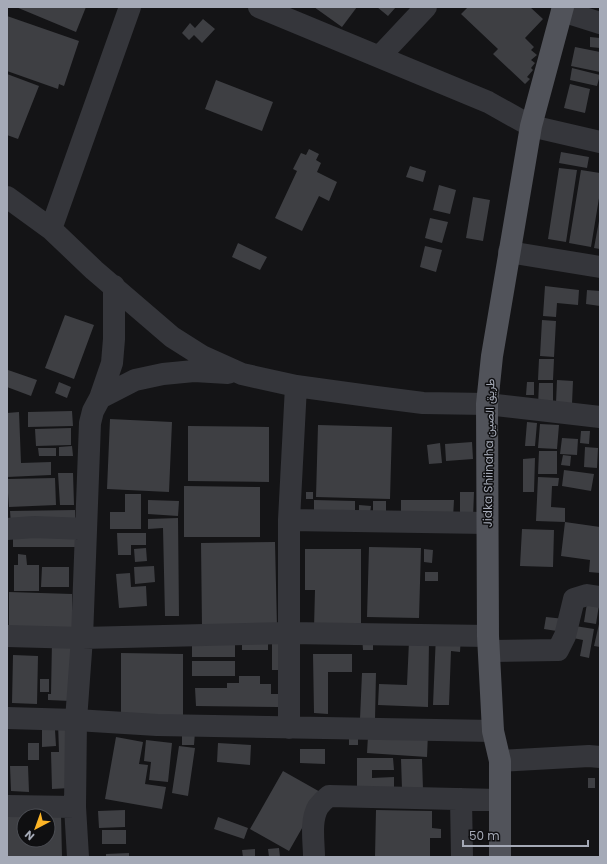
<svg xmlns="http://www.w3.org/2000/svg" width="607" height="864" viewBox="0 0 607 864" font-family="Poppins,Vazirmatn,sans-serif">
<style>
.building{fill:#3e3f43}
.lines{fill:none;stroke-linecap:round;stroke-linejoin:round}
.minor{stroke:#35363b;stroke-width:22}
.major{stroke:#51535a;stroke-width:22}
.labels{text-anchor:middle;stroke-width:3;stroke-linejoin:round;paint-order:stroke}
.street-label{font-size:12px;fill:#a5aab7;stroke:#0f0f11}
</style>
<rect width="100%" height="100%" fill="#141416"/>
<path class="building" d="M16,7H86L76,32Z
M314,7H357L342,27Z
M377,7H396L388,16Z
M468,7H530L543,19L525,38L534,47L531,50L537,55L531,60L535,63L531,68L533,70L527,77L530,79L525,84L493,54L498,49L461,14Z
M7,16L79,41L64,86L59,84L58,89L7,71Z
M203,19L215,29L202,43L194,35L189,40L182,33L190,23L195,28Z
M590,37L600,38V48L590,47Z
M575,47L600,52V72L571,66Z
M572,68L600,75L597,86L570,80Z
M7,74L39,86L18,139L7,135Z
M216,80L273,102L262,131L205,109Z
M570,84L590,89L585,113L564,108Z
M309,149L319,154L316,160L321,163L317,172L337,182L329,201L319,196L302,231L275,218L297,171L293,169L301,153L306,155Z
M561,152L589,157L587,168L559,163Z
M410,166L426,171L423,182L406,177Z
M559,168L577,170L566,242L548,239Z
M581,170L600,173V192L591,247L569,243Z
M439,185L456,190L450,214L433,210Z
M473,197L490,200L483,241L466,238Z
M430,218L448,222L442,243L425,238Z
M599,221H600V249L594,248Z
M238,243L267,257L260,270L232,257Z
M425,246L442,250L436,272L420,267Z
M545,286L579,290L578,305L557,303L556,317L543,316Z
M587,290L600,291V306L586,304Z
M65,315L94,325L74,379L45,368Z
M542,320L556,321L554,357L540,356Z
M539,359H554L553,380H538Z
M8,370L37,380L31,396L7,387Z
M557,380L573,381L572,404L556,403Z
M59,382L71,387L67,398L55,393Z
M527,382H534V395H526Z
M539,383H553V405H538Z
M72,411L73,426L28,427V412Z
M19,412L21,463L51,462V475L7,477V413Z
M110,419L172,422L169,492L107,489Z
M527,422L537,423L535,446H525Z
M540,424L559,425L557,449L538,448Z
M318,425L392,427L390,499L316,497Z
M188,426L269,427V482L188,481Z
M71,428V445L36,446L35,429Z
M581,431H590L589,444L580,443Z
M562,438L578,439L577,455L560,454Z
M472,442L473,459L446,461L445,444Z
M440,443L442,463L429,464L427,445Z
M72,446L73,456H59V447Z
M585,447L598,448L597,468L584,467Z
M38,448H56V456H39Z
M539,451H557V474H538Z
M563,455L571,456L570,466L561,465Z
M535,458L534,492H523V459Z
M564,470L594,474L591,491L562,486Z
M58,473H73L74,505H60Z
M538,477L559,478L558,486H552L551,507L565,508V522L536,521Z
M55,478L56,505L9,507L7,479Z
M184,486L260,487V537H184Z
M306,492H313V499H306Z
M460,492H474L473,518H460Z
M125,494H141V529H110V512H125Z
M148,500L179,501L178,516L148,514Z
M314,500L355,501V518L314,517Z
M401,500H454L453,518H401Z
M373,501H386V515H373Z
M359,505L371,506L370,514L359,513Z
M75,510V523L11,525L10,511Z
M178,518L179,616H165L163,528L148,529V519Z
M565,522L600,527V573L589,572L590,560L561,556Z
M522,529L554,530L553,567L520,566Z
M76,531V547H13V532Z
M117,533H146V545H131V555H118Z
M275,542L277,627L202,628L201,543Z
M369,547L421,548L419,618L367,617Z
M146,548L147,561L135,562L134,549Z
M305,549H361V628H314L315,590H305Z
M424,549L433,550L432,563L424,562Z
M18,554L26,555L27,565H39V591H14V565H18Z
M154,566L155,582L135,584L134,567Z
M42,567H69V587H41Z
M425,572H438V581H425Z
M130,573L131,587L146,586L147,606L119,608L116,574Z
M9,592L72,594V628L9,627Z
M587,603L599,605L596,624L584,622Z
M546,617L565,619L563,632L544,629Z
M599,624H600V647L594,646Z
M575,626L594,629L589,658L580,656L583,640L573,638Z
M272,634L283,635V670H272Z
M436,634L461,635L460,652L451,651L449,705H433Z
M362,636H373V650H363Z
M242,639H268V650H242Z
M52,640H72L71,701L48,700V694H51Z
M409,641L429,642L428,707L378,705L379,684L407,685Z
M192,642L235,643V657H192Z
M121,653L183,654V716H121Z
M313,654H352V672H328V714L314,713Z
M13,655L38,656L37,704L12,703Z
M192,661H235V676H192Z
M362,673H376L375,720L360,719Z
M239,676H260V684H271V694H278V707L196,706L195,688H227V683H239Z
M40,679H49V692H40Z
M58,723H69L70,788L52,789L51,752H59Z
M42,730H55L56,746L42,747Z
M182,731L195,732L194,745H182Z
M349,733H358V745H349Z
M428,733L427,757L367,753L368,736Z
M116,737L143,742L139,764L148,765L145,784L166,787L162,809L105,799Z
M146,740L172,743L168,782L149,780L151,762L144,761Z
M28,743H39V760H28Z
M218,743L251,745L250,765L217,762Z
M179,746L195,748L188,796L172,793Z
M300,749H325V764L300,763Z
M357,758H393L394,770H372V778L394,777V789H357Z
M401,759H422L423,789H402Z
M10,766H28L29,792L11,791Z
M283,771L322,793L289,851L250,829Z
M588,778H595V788H588Z
M125,810V827L99,828L98,811Z
M376,810L432,811V828L441,829V838H430V857H375Z
M61,814L62,857H8L7,815H24V840H48V816Z
M218,817L248,828L244,839L214,829Z
M102,830H126V844H102Z
M279,848L280,857H269L268,849Z
M255,849V857H243L242,850Z
M129,853V857H106V854Z"/>
<g class="lines">
<path class="minor" d="M259,7L488,102L531,126L600,142
M562,11L600,23
M380,56L426,7
M7,197L51,229L94,270L172,337L202,356L242,374L296,386L376,397L423,403L487,404L600,417
M51,229L130,7
M509,252L600,267
M100,398L112,363L114,339V286
M289,520L487,523
M7,529L34,527L86,529
M7,636L82,638L289,633L488,636
M489,651L558,650L565,636L574,599L587,595L600,597
M7,718L76,720L157,725L493,731
M289,728V520L296,386
M500,761L589,756L600,757
M461,799L462,857
M7,806L75,807
M78,857L75,807L76,720L82,638L90,423L93,411L100,398L135,380L163,374L194,371L228,373
M314,857C314,842 310,821 318,807C321,803 325,799 329,796L499,800"/>
<path class="major" d="M500,857V761L493,731L488,636L487,404L492,356L531,126L563,7"/>
</g>
<g class="labels">
<g class="street-label">
<text transform="translate(489 453) rotate(-89)" y="4">Jidka Shiinaha طريق الصين</text>
</g>
</g>
<rect width="607" height="864" fill="none" stroke="#a5aab7" stroke-width="16"/>
<g transform="translate(36 828) rotate(221)"><circle r="19" fill="#0f0f11" stroke="#4b4d53"/>
<path d="M0-3L7 15L0 10L-7 15Z" fill="#fcb426"/>
<text y="-6" font-size="11" font-weight="bold" text-anchor="middle" fill="#a5aab7">N</text>
</g>
<path d="M463 840v6h125v-6" fill="none" stroke="#a5aab7" stroke-width="2"/>
<text x="469" y="840" font-size="12" fill="#a5aab7" stroke="#0f0f11" stroke-width="3" paint-order="stroke">50 m</text>
</svg>
